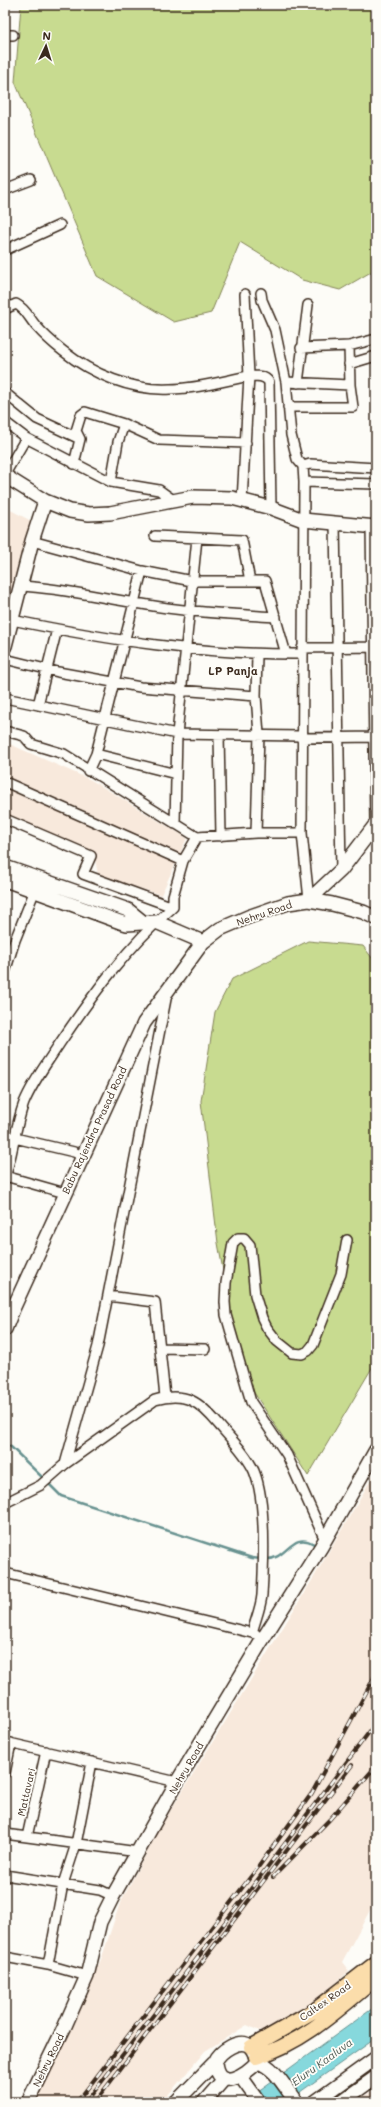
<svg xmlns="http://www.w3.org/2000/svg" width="381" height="2107" viewBox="0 0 381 2107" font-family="Mali,sans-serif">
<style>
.built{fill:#f8e9dc}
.green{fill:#c8db90;stroke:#828257}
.water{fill:#86d8dc;stroke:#689290}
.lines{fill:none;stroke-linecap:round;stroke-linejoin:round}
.stream{stroke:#689290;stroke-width:2.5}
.street-casing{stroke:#3b2a1e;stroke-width:12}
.secondary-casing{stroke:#3b2a1e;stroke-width:16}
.primary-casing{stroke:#3b2a1e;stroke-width:17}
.street{stroke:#fdfcf7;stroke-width:9}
.secondary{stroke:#fdfcf7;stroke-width:13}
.primary{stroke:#fbddab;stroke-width:14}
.rail-casing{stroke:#3b2a1e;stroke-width:4}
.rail{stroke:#fdfcf7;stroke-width:2.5;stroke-dasharray:8;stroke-linecap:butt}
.labels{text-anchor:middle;stroke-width:3.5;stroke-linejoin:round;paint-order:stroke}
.street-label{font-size:10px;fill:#3b2a1e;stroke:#fdfcf7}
.neighbourhood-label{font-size:11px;font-weight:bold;fill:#3b2a1e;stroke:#fdfcf7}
.water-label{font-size:11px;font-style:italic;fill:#525e57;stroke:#fdfcf7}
</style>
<rect width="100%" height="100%" fill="#fdfcf7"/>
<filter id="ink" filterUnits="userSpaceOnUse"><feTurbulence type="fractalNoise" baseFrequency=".025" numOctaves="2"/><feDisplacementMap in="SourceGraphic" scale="8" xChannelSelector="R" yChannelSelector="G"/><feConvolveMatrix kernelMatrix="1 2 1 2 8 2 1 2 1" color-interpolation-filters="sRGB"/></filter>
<g filter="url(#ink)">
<path class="built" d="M5,507L35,523L5,634Z
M5,742L91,780L187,838L161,895L98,875L94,853L5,814Z
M376,1471V1899L342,1962L349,1971L311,2006L265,2034L247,2025L205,2051L168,2095L159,2102H31L68,2035L102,1957L120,1903L161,1826L314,1577Z
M376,2089V2102H354Z"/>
<path class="green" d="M21,5H376V269L340,290L302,280L240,242L211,313L174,322L97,276L15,82Z
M308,941L363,946L376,963V1361L308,1476L242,1374L218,1243L201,1101L215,1012L232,979Z"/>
<path class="water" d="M376,2006V2038L286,2102H243Z"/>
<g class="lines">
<path class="stream" d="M5,1444L11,1447L44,1479
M47,1482L61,1496L252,1558L261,1559
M266,1559C286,1561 292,1530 314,1544"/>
<g class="street-casing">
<path id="street" d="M5,35H13
M5,190L31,180
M5,250L60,225
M261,293L262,300L275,330L286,382L291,435L297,459L303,466L304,482L302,833L309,900
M5,309L16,304C26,309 29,318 36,326C44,335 54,344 63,351C92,374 132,391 170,389C196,389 223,381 249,376C256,376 264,375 269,382L271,508
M301,348L349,346L376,339
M349,364L376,356
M286,382L350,385L349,346
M298,383L308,305
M5,393L37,419L80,439
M288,407H353L350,385
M5,422L26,438L111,482L159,490L173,500
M74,464L80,439L76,431L81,415L85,412L124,424L159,440L246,443
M303,466L310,464L376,468
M5,474L26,438
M111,482L118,442L124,424
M304,482L376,484
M242,501L249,376L245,294
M335,523L341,870
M371,527L375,825
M155,536L242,540L250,581
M32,541L142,571L192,581H265L286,654
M21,586C62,588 101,598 142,604C186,612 231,614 276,617
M12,620C108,640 204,655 302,654
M302,648L376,647
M5,659L58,672L140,687L256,696L257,654
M256,696L259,734L256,833
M5,698L177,734L301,736
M38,705L57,629
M5,731L24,736L31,744L64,754L197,837L183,861L5,782
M219,735L221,836
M301,738L376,737
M96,754L176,774
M88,771L96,754L142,571
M5,819L91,856L83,874L173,907
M175,824L177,734L197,538
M197,837L256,833H302
M5,972L15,940L35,890
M15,1138L74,1152L82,1156
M5,1176L65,1193
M5,1177C13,1153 15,1127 24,1103C33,1081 47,1063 60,1043C93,994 128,946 173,907V896L183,861
M108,1296L155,1302L165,1397
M160,1348L205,1349
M65,1464L98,1346L167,994
M5,1503L41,1485L65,1464L155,1400C186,1391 200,1402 219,1425C231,1439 247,1455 254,1471C266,1500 264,1563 262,1595C261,1607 255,1621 252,1633
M325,1540L287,1455L251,1402L226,1315L225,1302L226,1283L233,1243L238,1238H244L250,1245L255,1295L262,1318L267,1328L277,1341L292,1353L302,1354L308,1351L313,1345L341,1274L347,1240
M5,1573L256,1634
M5,1742L177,1782
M5,1773L11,1743
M5,1834L138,1852
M27,1837L46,1751
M5,1875L100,1890L113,1896
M5,1957L48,1965L87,1976
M48,1965L63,1884L76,1844L92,1762"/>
</g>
<g class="secondary-casing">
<path id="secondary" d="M5,476L45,501L70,511L89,514L110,513L193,497L232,498L271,508L303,520L376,527
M5,646L32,541L45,501
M5,867L128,910L144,923
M5,880L120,922L127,924L156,922L203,942
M309,900L341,870L376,824
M5,1329L13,1309L144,1023L203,942L220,929L248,917L288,903L309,900L332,904L363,912L376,918
M215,2062C218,2093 246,2075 257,2062
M257,2062C274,2065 286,2089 296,2102
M241,2077L259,2102
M28,2102L64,2028L87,1976L100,1922L113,1896L177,1782L261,1642L321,1547L376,1450
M176,2102L215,2062C220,2051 240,2037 251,2047C253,2049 254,2054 256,2056
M204,2102L225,2078
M315,2102L376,2058
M341,2102L376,2077"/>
</g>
<g class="primary-casing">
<path id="primary" d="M251,2047L314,2011L376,1963
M256,2057C303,2043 340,2008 376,1978"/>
</g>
<use href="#street" class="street"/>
<use href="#secondary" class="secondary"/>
<use href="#primary" class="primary"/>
<g class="rail-casing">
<path id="rail" d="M273,1877L330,1819L376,1766
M77,2102L259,1866L312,1793L376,1674
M86,2102L250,1890L376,1723
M95,2102L352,1765"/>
</g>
<use href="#rail" class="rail"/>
</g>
</g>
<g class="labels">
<g class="street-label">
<text transform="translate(264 913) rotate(-19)" y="4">Nehru Road</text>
<text transform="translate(94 1130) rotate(-65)" y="4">Babu Rajendra Prasad Road</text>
<text transform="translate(186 1768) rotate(-60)" y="4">Nehru Road</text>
<text transform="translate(26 1792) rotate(-77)" y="4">Mattavari</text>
<text transform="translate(325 2001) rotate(-35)" y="4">Caltex Road</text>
<text transform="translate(48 2060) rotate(-64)" y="4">Nehru Road</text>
</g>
<g class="neighbourhood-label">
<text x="233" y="675">LP Panja</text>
</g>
<g class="water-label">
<text transform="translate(322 2062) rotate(-36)" y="4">Eluru Kaaluva</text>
</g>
</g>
<rect width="381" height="2107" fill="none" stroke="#fdfcf7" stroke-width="20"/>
<rect x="10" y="10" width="361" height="2087" fill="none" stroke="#3b2a1e" stroke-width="1.5" filter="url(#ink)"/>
<g transform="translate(46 46) rotate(4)" stroke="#fdfcf7" stroke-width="3" paint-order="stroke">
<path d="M0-3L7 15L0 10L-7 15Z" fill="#3b2a1e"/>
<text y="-6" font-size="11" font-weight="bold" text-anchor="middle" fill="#3b2a1e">N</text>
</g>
</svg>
